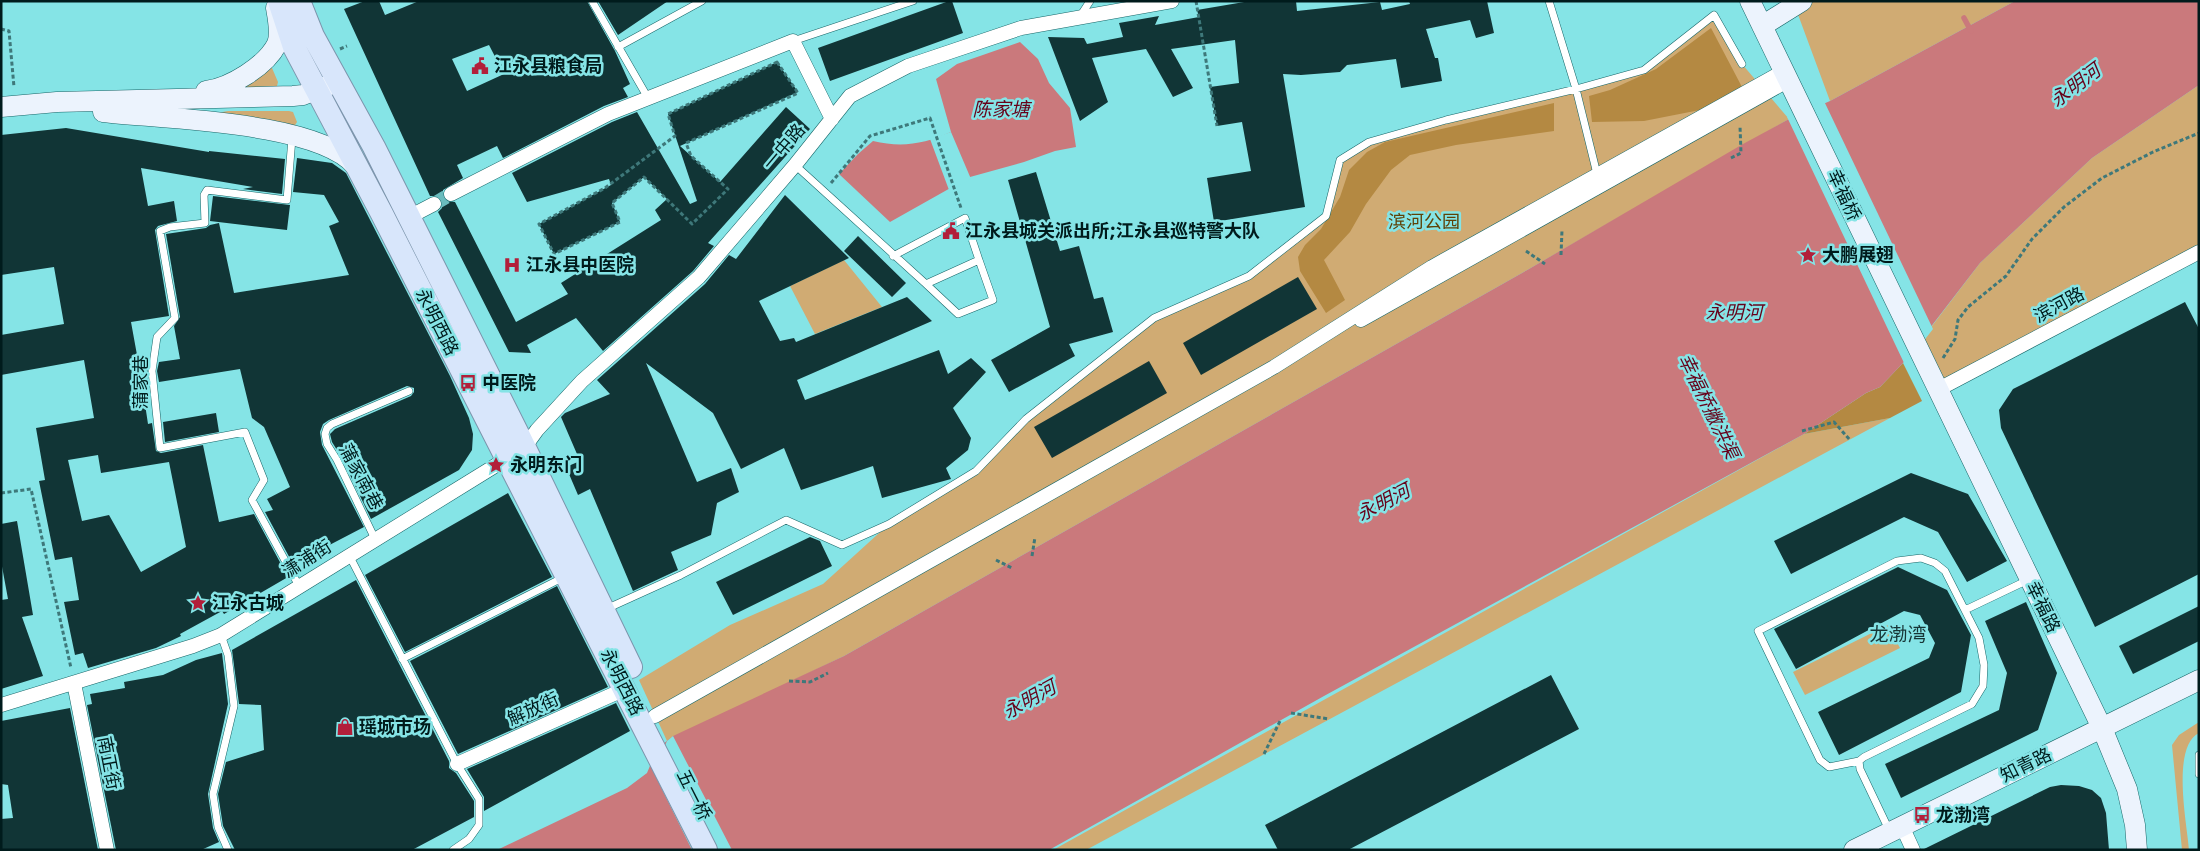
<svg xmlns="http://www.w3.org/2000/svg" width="2200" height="851" viewBox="0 0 2200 851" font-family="Jost,'Noto Sans SC',sans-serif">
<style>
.green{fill:#d0ab73}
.forest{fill:#b48942}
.water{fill:#ca797c}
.pier{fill:#85e4e6}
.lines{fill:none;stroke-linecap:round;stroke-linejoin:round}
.stream{stroke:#ca797c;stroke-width:5.5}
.building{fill:#113536;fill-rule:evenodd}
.street-tunnel{stroke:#6abcbe;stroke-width:14;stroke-dasharray:14 7;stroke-linecap:butt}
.lane-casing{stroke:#176668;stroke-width:8}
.street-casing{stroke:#176668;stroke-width:15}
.secondary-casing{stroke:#176668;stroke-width:21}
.primary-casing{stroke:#7c95ac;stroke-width:24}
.path{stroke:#3e787a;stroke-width:3;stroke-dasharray:4 2.5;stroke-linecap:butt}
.lane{stroke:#fff;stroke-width:7}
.street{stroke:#fff;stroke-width:14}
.secondary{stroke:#ecf3fd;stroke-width:20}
.primary{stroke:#d8e6fb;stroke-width:22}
.labels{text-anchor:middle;stroke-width:5;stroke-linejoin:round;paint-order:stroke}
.poi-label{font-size:18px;font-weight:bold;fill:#001b1c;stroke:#85e4e6;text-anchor:start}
.street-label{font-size:18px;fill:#001b1c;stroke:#85e4e6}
.park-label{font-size:18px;fill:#5f4107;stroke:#85e4e6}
.water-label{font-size:19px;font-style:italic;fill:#670019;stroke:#85e4e6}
.neighbourhood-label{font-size:19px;fill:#173536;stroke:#85e4e6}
</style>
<rect width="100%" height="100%" fill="#85e4e6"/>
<path class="green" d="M1793,1H2015L1830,101Z
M1714,15L1742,64L1789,119L1529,269L844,656L667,741L639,680L730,625L823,584L889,524L976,471L1026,419L1100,356L1154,318L1249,276L1326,216L1340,160L1369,142L1644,70Z
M270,68H272L278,82L277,86L273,88L245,87Z
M2199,85V251L1937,390L1916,347L1980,263L2092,158Z
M228,111H289L293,112L297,122L294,127L217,113Z
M844,260L882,307L815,334L790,286Z
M1890,418L1086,850H1053L1804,434Z
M1888,625L1900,648L1805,695L1793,672Z
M2199,722V733C2171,747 2187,823 2189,850H2182L2172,745L2179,735Z"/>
<path class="forest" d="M1711,28L1742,87L1705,109L1644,121L1592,122L1589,96L1610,90L1656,69Z
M1554,103V131L1456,145L1410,155L1391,170L1366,204L1350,232L1324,260L1345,300L1326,313L1300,271L1298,257L1305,245L1321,229L1340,197L1349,170L1367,152L1385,142Z
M1903,363L1922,401L1890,418L1804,434L1866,393L1880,387Z"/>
<path class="water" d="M2015,1H2199V85L2092,158L1980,263L1903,363L1880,387L1866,393L1804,434L1324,696L1049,850H497L627,788L647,773L657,749L673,736L844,656L1529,269L1743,144L1789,119L1830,101Z
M1020,42L1038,59L1049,83L1070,108L1076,147L1055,151L1024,162L970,177L890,222L839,174L858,154L873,141C902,148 924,144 951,132L936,79L957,64Z"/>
<path class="pier" d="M1824,101L1933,329L1905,365L1787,117Z
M951,132L971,179L949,190L930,139Z
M673,736L732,850H692L653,771L667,741Z"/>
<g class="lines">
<path class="stream" d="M1964,18L1971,31"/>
</g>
<path class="building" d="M365,1H379L385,15L419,1H587L615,51L630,84L623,88L628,97L604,106L503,158L497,146L457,165L463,178L443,190V198L446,201L455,202L516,322L568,294L561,283L661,220L655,210L667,199L644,177L612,203L620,222L554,254L539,224L611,185L609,179L527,202L512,173L612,122L637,112L690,204L697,201L668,114L777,62L798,92L680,146L720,182L786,107L810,129L708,243L714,246L693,271L603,351L576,318L527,345L531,353L509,352L438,212L442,208V200L438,196H430L344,9ZM489,45L504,74L467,91L452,59Z
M598,1H668L618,35Z
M949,1H952L963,33L830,81L818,48Z
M1250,1H1296L1297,11L1380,2L1382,10L1410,4L1409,1H1487L1494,33L1476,38L1470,20L1426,29L1435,58H1438L1442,81L1401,88L1396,59L1347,65L1340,72L1301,75L1283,74L1305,207L1214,222L1207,178L1251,171L1242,122L1217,126L1210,87L1239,83L1235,40L1171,49L1193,88L1173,97L1146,49L1092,58L1108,102L1080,121L1048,37L1084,38L1087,44L1123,37L1119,23L1159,16L1155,25L1199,17L1197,10Z
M66,128L209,152V151L285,159L282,194L243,189L253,187L141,168L148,206L174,201L177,221L158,226L155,230L169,316L131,322L139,366L148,364V384L143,385V391L148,424L152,423L156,451L161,453L203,445L219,522L254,514L288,577L224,614L222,611L180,634L181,636L156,648L88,668L83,653L75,655L64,602L79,600L72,557L55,560L39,481L45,480L36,428L94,418L84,360L1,375V335L64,324L54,267L1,275V135ZM98,455L101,473L169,462L186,547L141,572L109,515L82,521L68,460Z
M297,158L332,163L346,173L450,376L469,418L473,434L472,450L459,470L371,519L342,458L332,442L330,434L335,429L411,396L414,392V388L407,386L329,420L323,424L320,432L322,445L364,527L293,564L265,512L273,510L267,499L290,487L264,427L252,418L240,369L159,382L157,371L159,362L180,359L174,326L180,317L166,234L206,228L210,225L219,223L234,293L349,275L329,226L339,222L324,195L293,192Z
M1036,172L1060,251L1079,246L1094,299L1103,297L1113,332L1069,344L1075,356L1009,392L991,360L1050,327L1008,180Z
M785,195L849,258L759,301L780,341L794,338L796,342L907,297L932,321L797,380L805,400L939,350L948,374L971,358L986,372L953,408L971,438L968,450L946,468L951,479L882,498L873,466L801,490L784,448L741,469L713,413L646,363L697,482L731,468L739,492L717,503L711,535L671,552L678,570L633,591L590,489L578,495L566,467L580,461L561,417L565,413L610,394L597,380L705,284L729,255L736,259Z
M213,196L290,205L287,230L210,221Z
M858,236L906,283L892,297L844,251Z
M1298,277L1317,309L1201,375L1183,343Z
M2185,302L2199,329V574L2095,627L2001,428L1999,410L2013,389Z
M1149,361L1167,393L1052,458L1034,427Z
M216,413L219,432L165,442L163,422Z
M1911,473L1968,494L2007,561L1967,582L1938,532L1904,517L1791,574L1774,541Z
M508,493L552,577L405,652L365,575Z
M17,521L33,615L22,617L43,676L1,689V600L8,599L1,561V524Z
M810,537L820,541L832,566L733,615L716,582Z
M1898,567L1947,590L1971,635L1961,692L1839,755L1818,712L1929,658L1935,643L1920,615L1904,611L1796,669L1774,629Z
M356,580L449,761V768L456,773L474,801V817L412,850H235L223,826L218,794L226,762L264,750L261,705L239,704L232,650Z
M557,586L608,687L458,754L410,661Z
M2026,602L2057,673L2038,730L1901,798L1885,764L1999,710L2007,673L1985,621Z
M2199,606V641L2133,674L2119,646Z
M222,653L228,704L208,794L213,828L219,842L201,850H116L87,705L92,704L90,694L125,688L124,682L163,675L196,660Z
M1551,675L1579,729L1348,850H1278L1265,825Z
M616,703L630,731L484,811V797L467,769Z
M70,708L98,850H1V819L13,818L8,785L1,784V721Z
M2061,785L2079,786L2092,790L2101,798L2106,813L2109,850H1922L2050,787Z"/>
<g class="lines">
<path class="street-tunnel" d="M434,204L451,194"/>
<g class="lane-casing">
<path id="lane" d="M592,1L648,98
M1549,1L1576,89L1597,174
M1079,18L1090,1
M793,41L913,1
M618,47L702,1
M292,138L287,200L207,190L204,195L205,223L170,227L160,231L175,318L157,337L152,371L160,448L245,432L264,480L252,500L299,586
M795,165L926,284L979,260L965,218L893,256
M926,284L958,314L993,300L979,260
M375,539L337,460L327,444L325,434L327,428L332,424L409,391
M349,555L457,764L479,799V825L469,839L453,850
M606,609L681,575L786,520L842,545L889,524L976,471L1026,419L1154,318L1249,276L1326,216L1340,160L1369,142L1446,120L1576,89L1644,70L1714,15L1742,64
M1965,610L2028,580
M221,635L228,655L234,706L213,794L218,827L228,850
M402,659L564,577
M2199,755V774
M1859,761L1829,767L1820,760L1758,631L1897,561L1921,558L1935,563L1945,571L1979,638L1984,665L1983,686L1972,704L1864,757L1859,761L1860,769L1890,832"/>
</g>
<g class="street-casing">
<path id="street" d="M451,194L608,114L793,41L832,119
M409,217L434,204
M1361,320L1789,80
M1937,390L2199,252
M74,683L107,850
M1,705L193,646L221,635L524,448L537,430L582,381L699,277L795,165L850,96L908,66L1021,28L1172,1
M655,716L1274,367L1432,267L1784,71
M457,764L625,689
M1902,826L1913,850"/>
</g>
<g class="secondary-casing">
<path id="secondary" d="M1750,1L2102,728L2127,789L2135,825L2137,850
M1762,26L1802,1
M206,91C230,88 266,66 277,44C281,34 278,19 276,8
M1,107L57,102L293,96L303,95L332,84
M103,112C163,119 317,121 356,166
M1854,850L2199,680"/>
</g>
<g class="primary-casing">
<path id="primary" d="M279,1L294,47L382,214L706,850
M299,1L313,36L374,147L520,438L631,667"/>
</g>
<path class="path" d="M1196,1L1217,126
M1,29L9,31L14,87
M340,49L347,46
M777,62L798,93L686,143L691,156L728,189L692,224L644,177L612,203L620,222L554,254L539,224L605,188L675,136L668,114Z
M1731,158L1741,153L1740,126
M831,183L870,136L930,118L961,208
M1526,251L1545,264
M1561,255L1562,230
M1943,358L1955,339L1958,320L1968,307L2006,276L2032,239L2064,207L2102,178L2153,152L2199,133
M1802,431L1834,422L1850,440
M1,493L31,489L71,668
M1032,556L1035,537
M996,560L1012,568
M789,681L810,682L828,673
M1291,713L1329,719
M1264,754L1281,719"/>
<use href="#lane" class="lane"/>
<use href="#street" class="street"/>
<use href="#secondary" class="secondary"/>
<use href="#primary" class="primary"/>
</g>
<defs>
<g id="civic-bare" transform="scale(1.35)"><path d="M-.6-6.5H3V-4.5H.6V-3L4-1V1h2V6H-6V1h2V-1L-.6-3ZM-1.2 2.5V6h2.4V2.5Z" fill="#b21f3a" stroke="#85e4e6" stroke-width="2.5" paint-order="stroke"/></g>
<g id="sight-bare" transform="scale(1.35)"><path d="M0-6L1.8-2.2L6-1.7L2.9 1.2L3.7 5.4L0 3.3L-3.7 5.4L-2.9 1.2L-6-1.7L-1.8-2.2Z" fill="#b21f3a" stroke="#85e4e6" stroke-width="2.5" paint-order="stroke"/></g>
<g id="hospital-bare" transform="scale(1.35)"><path d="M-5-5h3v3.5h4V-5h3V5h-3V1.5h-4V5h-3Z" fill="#b21f3a" stroke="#85e4e6" stroke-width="2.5" paint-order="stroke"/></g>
<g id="bus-bare" transform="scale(1.35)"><path d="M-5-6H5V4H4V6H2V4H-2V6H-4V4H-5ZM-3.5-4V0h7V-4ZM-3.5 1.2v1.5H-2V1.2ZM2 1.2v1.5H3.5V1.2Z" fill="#b21f3a" stroke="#85e4e6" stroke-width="2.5" paint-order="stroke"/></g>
<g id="shop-bare" transform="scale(1.35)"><path d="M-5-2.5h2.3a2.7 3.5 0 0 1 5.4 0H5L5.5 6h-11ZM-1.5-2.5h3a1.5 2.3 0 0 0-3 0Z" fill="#b21f3a" stroke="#85e4e6" stroke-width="2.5" paint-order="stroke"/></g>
</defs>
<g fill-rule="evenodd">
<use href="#civic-bare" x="480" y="66"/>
<use href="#civic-bare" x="951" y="231"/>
<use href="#sight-bare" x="1808" y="255"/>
<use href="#hospital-bare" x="512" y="265"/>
<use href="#bus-bare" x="468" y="383"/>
<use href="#sight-bare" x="496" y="465"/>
<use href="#sight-bare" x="198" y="603"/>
<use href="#shop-bare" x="345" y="727"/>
<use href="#bus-bare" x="1922" y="815"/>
</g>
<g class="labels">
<g class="poi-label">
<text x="494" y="72">江永县粮食局</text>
<text x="965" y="237">江永县城关派出所;江永县巡特警大队</text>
<text x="1822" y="261">大鹏展翅</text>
<text x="526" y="271">江永县中医院</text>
<text x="482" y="389">中医院</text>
<text x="510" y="471">永明东门</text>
<text x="212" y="609">江永古城</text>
<text x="359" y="733">瑶城市场</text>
<text x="1936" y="821">龙渤湾</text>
</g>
<g class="street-label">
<text transform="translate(784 147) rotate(-50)" y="6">一中路</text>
<text transform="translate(1844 195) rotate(65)" y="6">幸福桥</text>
<text transform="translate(2059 305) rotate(-28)" y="6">滨河路</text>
<text transform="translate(437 322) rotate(63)" y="6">永明西路</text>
<text transform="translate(141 382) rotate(-90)" y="6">蒲家巷</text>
<text transform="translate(361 477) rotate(62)" y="6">蒲家南巷</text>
<text transform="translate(307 559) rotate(-32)" y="6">潇浦街</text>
<text transform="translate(2043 607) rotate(64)" y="6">幸福路</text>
<text transform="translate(622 682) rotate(63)" y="6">永明西路</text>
<text transform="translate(533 709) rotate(-24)" y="6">解放街</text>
<text transform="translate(109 763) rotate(79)" y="6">南正街</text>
<text transform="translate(2026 765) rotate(-26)" y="6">知青路</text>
<text transform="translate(694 795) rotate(63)" y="6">五一桥</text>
</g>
<g class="park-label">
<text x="1424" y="228">滨河公园</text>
</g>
<g class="water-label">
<text transform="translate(2075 85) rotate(-37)" y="7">永明河</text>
<text x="1001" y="116">陈家塘</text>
<text x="1734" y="319">永明河</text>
<text transform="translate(1709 406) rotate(64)" y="7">幸福桥撇洪渠</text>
<text transform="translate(1383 502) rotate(-28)" y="7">永明河</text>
<text transform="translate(1029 699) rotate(-29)" y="7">永明河</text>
</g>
<g class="neighbourhood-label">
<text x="1898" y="641">龙渤湾</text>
</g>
</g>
<rect width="2200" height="851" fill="none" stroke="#001b1c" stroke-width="5"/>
</svg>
